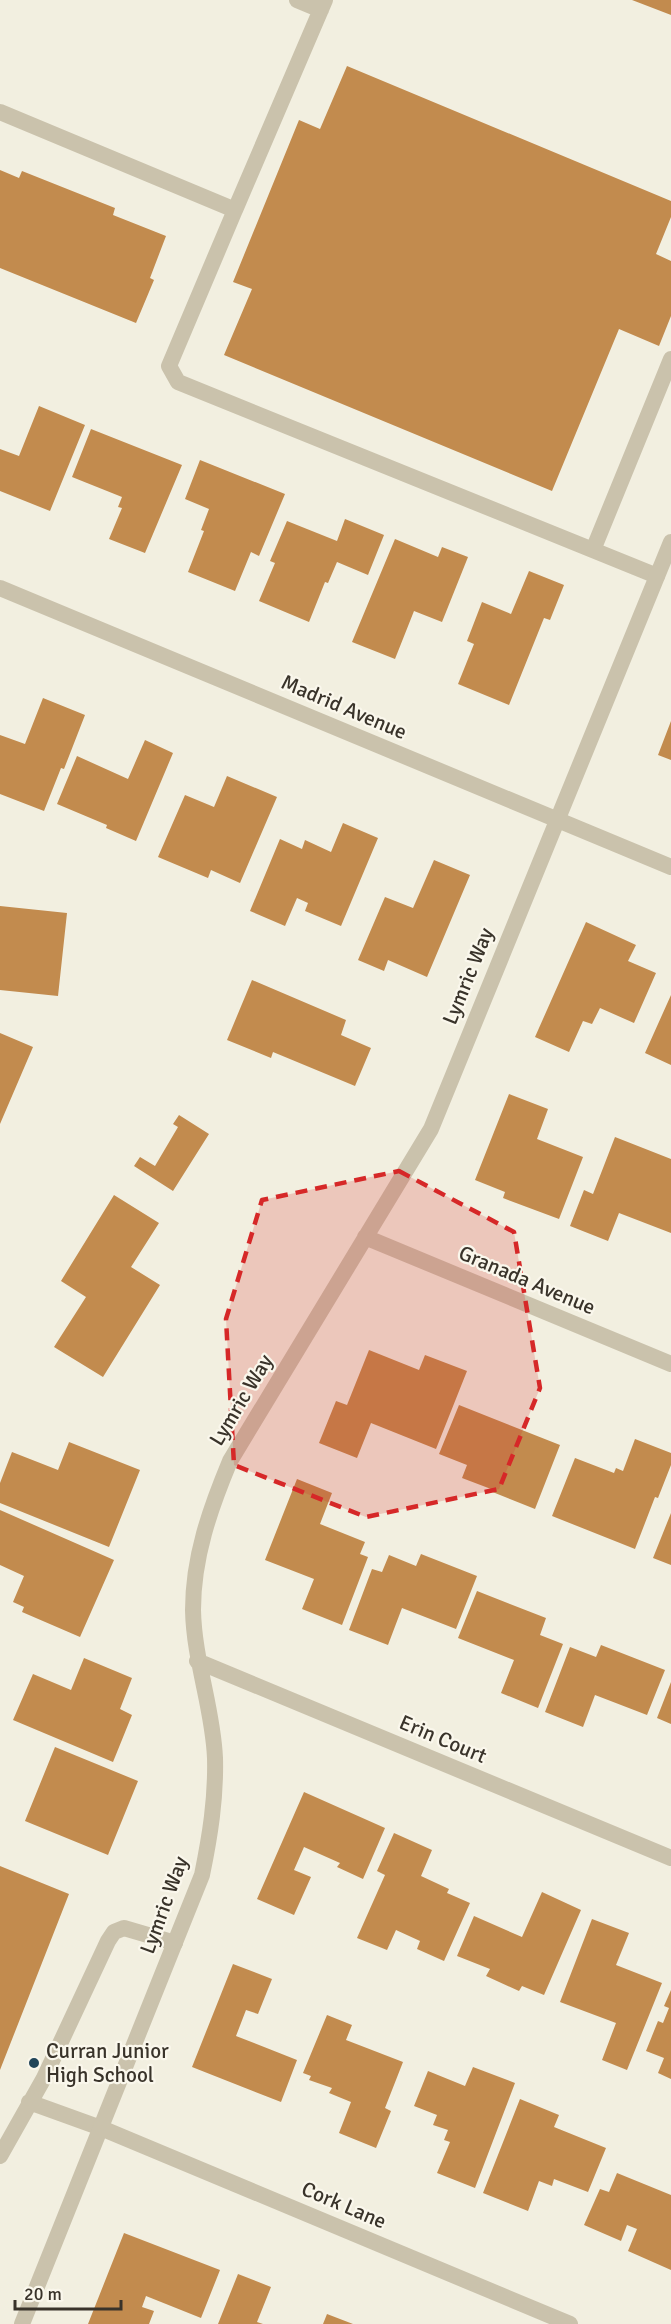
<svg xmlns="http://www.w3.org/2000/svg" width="671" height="2324" viewBox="0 0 671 2324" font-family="Signika,sans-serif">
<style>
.building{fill:#c28b4e}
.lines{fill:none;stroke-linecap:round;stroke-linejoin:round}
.service{stroke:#cac2ac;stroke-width:16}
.minor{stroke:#cac2ac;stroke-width:16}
.marked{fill:#d62828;fill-opacity:0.2;stroke:#d62828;stroke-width:4.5;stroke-dasharray:12 8;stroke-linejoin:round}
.poi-dot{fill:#214559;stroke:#faf7ec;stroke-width:2}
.labels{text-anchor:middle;stroke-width:4.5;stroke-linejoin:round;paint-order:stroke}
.street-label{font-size:21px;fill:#39332a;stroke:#faf7ec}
.poi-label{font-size:21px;fill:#39332a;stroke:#faf7ec;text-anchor:start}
</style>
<rect width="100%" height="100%" fill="#f2efe0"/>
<path class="building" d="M632,0H671V15Z
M347,66L671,201V217L656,254L671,261V316L659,346L619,329L552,491L224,355L252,289L233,282L299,120L320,129Z
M0,170L19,178L22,171L115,208L113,215L166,236L150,278L154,280L136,323L0,268Z
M39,406L85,425L50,511L0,491V449L19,456Z
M91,429L182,465L145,553L109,539L122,508L118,507L122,497L72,477Z
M200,460L285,494L259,556L251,552L235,591L188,572L204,531L201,530L209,509L185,499Z
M345,519L384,535L368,575L337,562L328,583L325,582L309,622L259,601L275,563L270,561L287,521L337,541Z
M395,539L438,557L442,547L468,557L442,622L414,611L395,659L352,642Z
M529,571L564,585L550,620L544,618L509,705L458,684L474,644L467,641L482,602L511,614Z
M43,698L85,715L64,769L61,768L44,811L0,794V735L25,744Z
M671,721V760L658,755Z
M145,740L173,753L136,841L106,828L107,825L57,804L77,756L128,779Z
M227,776L277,797L240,883L211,870L208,878L158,857L185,795L214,807Z
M343,823L378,838L341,926L305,911L308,903L297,898L285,926L250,911L280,839L302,849L305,840L331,852Z
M434,860L470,875L427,977L388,960L384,971L358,960L385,897L413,908Z
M0,906L67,913L58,996L0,990Z
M586,922L636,945L628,961L656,973L634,1023L600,1008L592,1024L583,1021L569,1052L535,1037Z
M252,980L346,1020L341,1035L371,1048L355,1086L273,1052L271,1058L227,1040Z
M671,995V1065L645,1053Z
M0,1033L33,1047L0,1124Z
M509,1094L548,1109L537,1139L583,1157L559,1219L503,1198L505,1192L475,1180Z
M179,1115L209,1134L173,1191L134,1166L140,1157L155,1166L178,1127L173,1124Z
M615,1137L671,1159V1233L619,1213L608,1241L570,1226L584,1190L593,1194Z
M114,1195L159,1223L131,1267L160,1285L103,1377L54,1347L86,1297L61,1281Z
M369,1350L419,1370L425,1355L467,1371L436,1449L371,1423L357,1458L319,1443L336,1401L347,1405Z
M459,1405L560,1445L535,1509L490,1491L491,1489L462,1478L467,1465L439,1454Z
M635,1439L671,1453V1465L658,1498L655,1497L635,1549L552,1516L575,1458L614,1473L616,1468L623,1471Z
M69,1442L140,1470L109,1547L0,1503V1483L12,1452L58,1470Z
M297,1479L332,1493L320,1524L365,1542L360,1554L368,1557L342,1625L302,1609L314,1579L265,1560Z
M0,1510L114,1560L80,1637L22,1612L24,1607L13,1602L24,1576L0,1565Z
M671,1513V1565L653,1558Z
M421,1554L477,1576L456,1629L402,1608L388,1645L349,1630L372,1569L382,1572L389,1555L416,1566Z
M477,1591L546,1618L540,1635L563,1644L538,1708L501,1693L514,1660L458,1638Z
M601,1645L665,1670L647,1715L595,1695L583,1727L545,1712L570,1647L596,1657Z
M84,1658L132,1678L120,1709L132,1715L113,1762L13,1720L33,1674L71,1690Z
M671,1682V1724L657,1718Z
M55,1747L138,1781L108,1855L25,1821Z
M304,1792L385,1828L363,1879L337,1867L340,1863L304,1847L294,1870L311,1877L294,1915L257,1899Z
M394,1833L432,1850L421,1876L449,1889L447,1893L470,1903L444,1961L417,1949L420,1941L396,1930L387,1950L357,1938L385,1875L377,1871Z
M0,1866L69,1894L0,2070Z
M542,1892L581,1910L544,1995L522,1986L519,1991L486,1976L490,1969L457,1956L474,1916L522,1937Z
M592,1919L629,1933L616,1965L662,1983L627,2070L602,2060L616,2023L560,2002Z
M233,1964L272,1979L258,2014L246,2010L236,2036L297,2060L281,2102L192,2067Z
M671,1990V2079L658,2073L664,2058L646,2051L658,2021L663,2023L669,2008L664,2006Z
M327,2015L352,2025L346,2040L403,2062L385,2108L391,2111L376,2148L339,2133L351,2102L329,2093L332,2088L309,2080L311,2076L303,2073Z
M473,2067L515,2083L475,2188L437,2173L450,2142L444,2140L448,2130L433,2125L437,2115L414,2106L428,2071L465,2086Z
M520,2099L559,2115L554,2127L606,2148L588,2192L554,2179L552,2186L539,2181L528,2211L483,2193Z
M617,2173L671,2195V2270L628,2251L637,2229L627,2225L621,2241L584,2225L600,2189L609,2192Z
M124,2233L220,2270L201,2318L146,2296L142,2307L154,2311L149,2324H88Z
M238,2274L271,2287L257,2322L263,2324H218Z
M327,2314L353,2324H323Z"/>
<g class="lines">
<path class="service" d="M297,0L321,10
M0,112L235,210L325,0
M235,210L169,366L178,382L657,576
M593,550L671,359
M29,2102L101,2128
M0,2156L44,2078L108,1941L114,1932L124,1928L175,1943"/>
<path class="minor" d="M0,588L671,867
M365,1237L671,1364
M197,1661L671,1858
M101,2128L570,2324
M22,2324L202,1875C210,1836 216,1799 215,1758C213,1708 194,1661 193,1610C193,1557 210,1509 230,1461L431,1129L671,542"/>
</g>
<path class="marked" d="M399,1171L514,1232L540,1388L499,1489L366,1517L234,1465L226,1319L262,1200Z"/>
<circle class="poi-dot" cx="34" cy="2063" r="6"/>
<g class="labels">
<g class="street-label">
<text transform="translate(344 707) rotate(23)" y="7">Madrid Avenue</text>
<text transform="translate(468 976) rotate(-68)" y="7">Lymric Way</text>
<text transform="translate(527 1280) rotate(23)" y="7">Granada Avenue</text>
<text transform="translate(241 1400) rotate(-59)" y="7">Lymric Way</text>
<text transform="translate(443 1739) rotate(23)" y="7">Erin Court</text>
<text transform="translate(164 1905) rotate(-70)" y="7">Lymric Way</text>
<text transform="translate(344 2205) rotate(23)" y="7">Cork Lane</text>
</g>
<g class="poi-label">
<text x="46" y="2058">Curran Junior<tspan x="46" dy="24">High School</tspan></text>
</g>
</g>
<path d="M15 2300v9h106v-9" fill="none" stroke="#39332a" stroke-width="3"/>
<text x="24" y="2300" font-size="18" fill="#39332a" stroke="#faf7ec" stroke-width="4.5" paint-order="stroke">20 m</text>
</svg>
